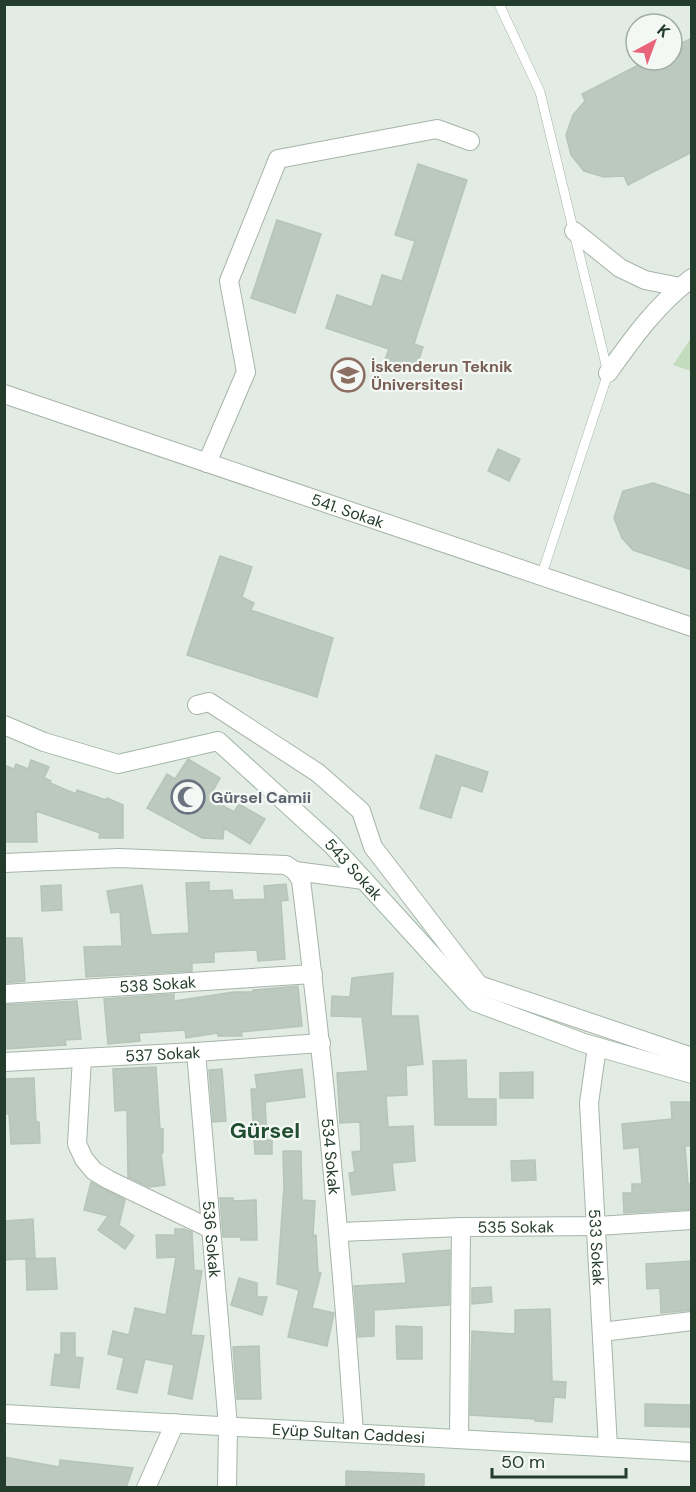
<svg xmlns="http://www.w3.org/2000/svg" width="696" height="1492" viewBox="0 0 696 1492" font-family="'DM Sans',sans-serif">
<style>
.green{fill:#c2dcbd}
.building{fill:#bbc9be;stroke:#b6c5b8;stroke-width:1.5}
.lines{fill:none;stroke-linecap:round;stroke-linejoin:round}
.lane-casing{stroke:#a6b4a9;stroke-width:10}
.street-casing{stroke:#a6b4a9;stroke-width:20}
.secondary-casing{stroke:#a2b7a7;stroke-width:20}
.lane{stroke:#fff;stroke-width:9}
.street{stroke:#fff;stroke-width:18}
.secondary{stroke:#fff;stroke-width:18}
.labels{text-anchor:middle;stroke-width:4.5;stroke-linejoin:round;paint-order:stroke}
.education-label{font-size:16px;font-weight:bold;fill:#785e54;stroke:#f3f8f4;text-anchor:start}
.street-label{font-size:16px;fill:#243c2b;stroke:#f3f8f4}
.worship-label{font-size:16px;font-weight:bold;fill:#5b616d;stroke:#f3f8f4;text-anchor:start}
.district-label{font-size:22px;font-weight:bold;fill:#214d30;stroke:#f3f8f4}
</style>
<rect width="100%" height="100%" fill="#e3ece4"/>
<path class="green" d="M691,338V371L673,365Z"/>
<path class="building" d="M692,38V152L628,185L624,176L604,177L584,171L571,155L566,135L573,115L585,101L582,94L648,60H672V48Z
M418,164L467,180L414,344L423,347L415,372L384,362L389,349L326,328L337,295L372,307L382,275L402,281L415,241L395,235Z
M277,220L321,234L295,313L251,298Z
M498,449L520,459L509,481L488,471Z
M653,483L692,496V570L633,550L622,538L614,518L623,491Z
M220,556L252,567L242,597L254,603L251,610L333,638L317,697L187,655Z
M436,755L488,772L482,792L461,785L451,818L420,808Z
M188,759L220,778L209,798L234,812L239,804L265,819L250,844L224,828L223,839L202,838L147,808L167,774L175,779Z
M31,760L49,767L44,778L51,781L50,783L76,794L77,790L106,800L107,798L123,805V838H99L100,833L36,811L37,842H4V765L14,769L16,764L28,769Z
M209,882V891L232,890L233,900L265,899L264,886L286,884L288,900L281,901L285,959L258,961L257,950L214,952V962L192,963V971L86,977L84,947L122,946L120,912L111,913L107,891L142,885L151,935L189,933L186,883Z
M61,885L62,910L42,911L41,886Z
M4,938H22L25,981L4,983Z
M393,973L391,1016H418L423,1064L406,1066L407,1095L386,1096L388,1127L413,1126L415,1161L392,1163L395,1190L352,1195L349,1173L355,1172L352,1152L361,1151L360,1122L340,1123L337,1073L368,1071L362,1017L331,1016L332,996L350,997L352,978Z
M298,986L302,1026L241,1032L242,1036H218V1033L186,1038L185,1030L139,1033L140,1041L108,1044L104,999L174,994V1001L234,992H253V990Z
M77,1001L81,1039L65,1040L66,1045L4,1049V1005Z
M466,1060L467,1099H496V1125H435L433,1061Z
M156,1067L160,1129H163V1153H161L165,1185L149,1187L128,1177L127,1110L115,1111L113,1069Z
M222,1069L226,1121L213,1122L209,1070Z
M302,1069L305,1097L265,1102L267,1140H272V1154H255L251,1089H257L255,1075Z
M533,1072V1098H500V1073Z
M34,1078L36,1122H39L40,1143L11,1144L9,1114H4V1079Z
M671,1102H690L691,1146H685L688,1184H692V1209L624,1213L623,1193H632V1184H642L639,1147L624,1149L622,1124L672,1119Z
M283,1151H301L302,1200L315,1201L313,1236L316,1235L318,1272L321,1273L312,1308L334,1313L327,1346L288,1337L299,1290L277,1284L284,1187Z
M535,1160L536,1180L512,1181L511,1161Z
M91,1182L125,1200L119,1225L134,1236L125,1249L98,1230L108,1216L84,1210Z
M220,1198H233V1201L256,1200L257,1240H241V1237H223Z
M33,1219L35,1258L4,1260V1221Z
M175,1229H184L192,1232L194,1270L202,1271L191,1335L204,1336L192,1399L168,1394L174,1365L145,1359L137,1393L117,1389L124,1358L108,1354L113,1331L129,1335L135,1308L166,1315L176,1257L157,1258L156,1235H175Z
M450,1250L449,1305L374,1310V1336L358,1337L354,1286L406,1283L403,1254Z
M55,1258L57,1289L27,1290L26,1259Z
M692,1261V1310L661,1313L660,1288L647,1289L646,1264Z
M239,1278L257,1283V1297H267L262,1315L231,1305Z
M491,1287L492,1302L472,1304V1288Z
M550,1309L552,1381L566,1382L565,1398L554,1397L552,1422L535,1421V1419L470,1415L472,1331L515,1334V1310Z
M396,1326L422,1327V1359H397Z
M61,1333H75V1357L83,1358L79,1388L51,1385L55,1354L61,1355Z
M259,1346L261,1399H237L233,1347Z
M645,1404L689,1405V1427L645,1426Z
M4,1457L59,1467L60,1460L133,1468L126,1488H4Z
M346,1471L424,1474V1488H346Z"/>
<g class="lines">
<g class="lane-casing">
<path id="lane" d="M499,4L540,92L608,373L541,577"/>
</g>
<g class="street-casing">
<g id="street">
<path d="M574,231L620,268L645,280L680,287"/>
<path d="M608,373C633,338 657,304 692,278"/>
<path id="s1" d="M4,394L692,627"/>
<path d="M207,463L246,372L229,281L278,159L437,129L470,141"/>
<path d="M197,705L209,702L318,773L361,811L373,847L479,985L692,1057"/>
<path id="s2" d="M4,863L119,858L286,865L295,871L301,880C324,1064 341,1248 354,1433"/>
<path d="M295,871L364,880"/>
<path id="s3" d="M4,994L313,974"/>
<path id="s4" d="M597,1047L589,1103L608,1447"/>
<path id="s5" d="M196,1052L228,1426L227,1488"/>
<path d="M82,1058L77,1144L84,1159L94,1171L109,1180L211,1229"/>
<path id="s6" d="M4,1062L196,1052L321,1043"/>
<path id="s7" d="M340,1232L461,1227L597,1226L692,1220"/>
<path d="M602,1332L692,1321"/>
<path d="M459,1439L461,1227"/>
<path d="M146,1488L175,1423"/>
</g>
</g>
<g class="secondary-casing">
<g id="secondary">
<path id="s8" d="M4,725L44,742L118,764L218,741L331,844L475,1002L584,1043L692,1074"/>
<path id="s9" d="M4,1414L692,1452"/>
</g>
</g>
<use href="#lane" class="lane"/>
<use href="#street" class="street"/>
<use href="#secondary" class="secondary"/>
</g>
<defs>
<g id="university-ring" transform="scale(1.725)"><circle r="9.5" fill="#f3f8f4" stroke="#8d6e63" stroke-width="1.5"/><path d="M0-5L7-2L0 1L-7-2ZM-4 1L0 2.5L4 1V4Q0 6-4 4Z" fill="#8d6e63"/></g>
<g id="mosque-ring" transform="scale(1.725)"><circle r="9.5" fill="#f3f8f4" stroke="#6b7280" stroke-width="1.5"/><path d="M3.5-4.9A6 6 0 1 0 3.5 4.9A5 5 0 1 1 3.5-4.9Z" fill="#6b7280"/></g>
</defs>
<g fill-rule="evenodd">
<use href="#university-ring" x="348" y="375"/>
<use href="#mosque-ring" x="188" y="797"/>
</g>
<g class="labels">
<g class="education-label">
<text x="371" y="372">İskenderun Teknik<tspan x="371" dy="18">Üniversitesi</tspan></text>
</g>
<g class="street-label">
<text dy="6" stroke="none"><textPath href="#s1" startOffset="363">541. Sokak</textPath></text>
<text dy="6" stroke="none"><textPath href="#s8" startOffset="410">543 Sokak</textPath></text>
<text dy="6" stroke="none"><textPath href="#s3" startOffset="154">538 Sokak</textPath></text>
<text dy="6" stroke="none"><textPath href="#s6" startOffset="159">537 Sokak</textPath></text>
<text dy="6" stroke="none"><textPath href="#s2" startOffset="582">534 Sokak</textPath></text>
<text dy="6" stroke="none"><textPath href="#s7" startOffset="176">535 Sokak</textPath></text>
<text dy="6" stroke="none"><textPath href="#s5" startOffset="188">536 Sokak</textPath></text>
<text dy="6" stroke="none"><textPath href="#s4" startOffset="201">533 Sokak</textPath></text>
<text dy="6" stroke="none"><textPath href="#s9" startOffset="345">Eyüp Sultan Caddesi</textPath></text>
</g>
<g class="worship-label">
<text x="211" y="803">Gürsel Camii</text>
</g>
<g class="district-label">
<text x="265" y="1138">Gürsel</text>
</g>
</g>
<rect width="696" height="1492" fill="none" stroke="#243c2b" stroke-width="12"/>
<g transform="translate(654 42) rotate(41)"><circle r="28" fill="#f3f8f4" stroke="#a0ada4" stroke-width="1.5"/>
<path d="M0-4.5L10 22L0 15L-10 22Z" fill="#e9637b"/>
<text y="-9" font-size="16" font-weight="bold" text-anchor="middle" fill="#243c2b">K</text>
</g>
<path d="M492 1468v9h134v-9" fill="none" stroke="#243c2b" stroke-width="3"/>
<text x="501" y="1468" font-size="18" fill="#243c2b" stroke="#f3f8f4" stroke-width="4.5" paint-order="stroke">50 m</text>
</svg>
